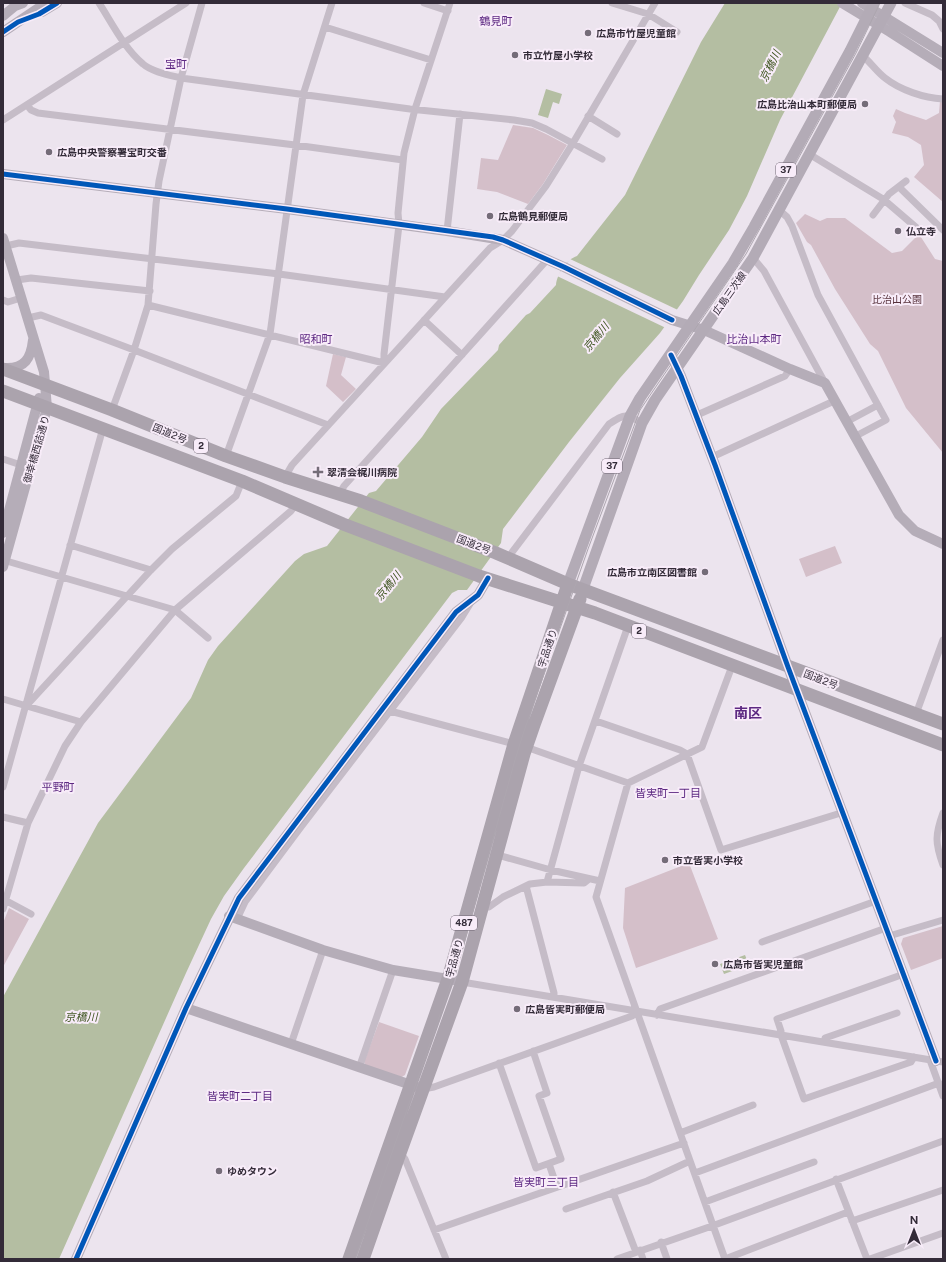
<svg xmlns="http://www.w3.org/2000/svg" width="946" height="1262" viewBox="0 0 946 1262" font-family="'Public Sans','Noto Sans JP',sans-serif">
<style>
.green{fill:#d4bfc9}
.water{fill:#b4bea2}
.pier{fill:#ece4ee}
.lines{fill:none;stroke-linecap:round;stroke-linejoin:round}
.street{stroke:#c5bcc7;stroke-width:7}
.secondary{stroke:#b5adb8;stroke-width:10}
.primary{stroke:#b3abb6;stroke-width:11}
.highway{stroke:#aba3ad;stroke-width:13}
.tram{stroke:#ada6af;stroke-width:1}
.cycleway-casing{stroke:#f8ecf9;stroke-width:8}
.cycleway{stroke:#0057b8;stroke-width:5}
.poi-dot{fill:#746c78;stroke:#f8ecf9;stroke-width:1.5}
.labels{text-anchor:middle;stroke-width:4;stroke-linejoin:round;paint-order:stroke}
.shield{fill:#f8ecf9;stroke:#6e6572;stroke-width:1}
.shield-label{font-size:9px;font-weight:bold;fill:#332b38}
.poi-label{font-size:10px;font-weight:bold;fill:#332b38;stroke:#f8ecf9;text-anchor:start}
.street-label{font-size:10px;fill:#332b38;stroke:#f8ecf9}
.park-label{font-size:10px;fill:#55303a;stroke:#f8ecf9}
.neighbourhood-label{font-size:11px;fill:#5d2982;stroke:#f8ecf9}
.water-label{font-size:11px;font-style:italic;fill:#415723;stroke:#f8ecf9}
.district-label{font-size:14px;font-weight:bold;fill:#5d2982;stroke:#f8ecf9}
</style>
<rect width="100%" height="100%" fill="#ece4ee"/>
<path class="green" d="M940,101H943V202L914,177L924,165L921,145L908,137L892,133L896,122L893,116L896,109L905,113L926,120L939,113Z
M513,125L533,128L548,135L567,145L543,184L528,204L497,192L477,189L481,158L498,160Z
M805,214L820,221L827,218H845L892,253L902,251L919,234L935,259L943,261V453L906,408L878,351L870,344L835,289L811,245L807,242L796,223Z
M333,354L346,357L341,375L356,389L343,402L326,386Z
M835,546L842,563L806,577L799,559Z
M689,863L718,939L636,968L623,928L625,888Z
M9,908L29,919L3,967V923Z
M943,926V958L911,970L901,944L903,938Z
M379,1022L419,1036L405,1075L400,1078L366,1067L364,1062Z"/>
<path class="water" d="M725,3H842L780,120L747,196L729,230L699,275L683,301L660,333L620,378L569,442L503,529L501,543L467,590H458L452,593L244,868L224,896L211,919L186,973L59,1259H3V997L98,823L191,698L208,660L218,646L295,561L304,554L327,546L369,493L376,491L422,437L441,409L498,350L499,345L526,315L530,313L556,285C557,274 567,259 577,256L625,195L701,42Z
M546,89L562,94L559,104L553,102L548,118L538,115Z
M745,955L749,965L724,974L720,964Z"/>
<path class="pier" d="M570,259L678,310L666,328L557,276Z"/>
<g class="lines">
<path class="street" d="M99,3C112,23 124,48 143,64C152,72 169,75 181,78L410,109L514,120L532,123L546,129L602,159
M424,3L448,11
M612,3L648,14L677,32
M905,3L932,15L939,21L943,29
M325,27L431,60
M863,56C871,63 877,72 885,78C900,90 924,98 943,99
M27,105L31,110L38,113L295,145L403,160
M588,116L617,134
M3,120L186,3
M809,154L883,199L918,229
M899,187L943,230
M779,210L787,217L792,226L818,295L886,420L854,437
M873,215L889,194L906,181
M447,231L460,114
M6,246L19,243L279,274L445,297
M753,258L764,271L825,383
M17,280L31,278L150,291
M3,300L8,302L21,298
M148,305L384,363V354L399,225L398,213L404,153L415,109L450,3
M28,318L41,315L134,350L328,425
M424,320L462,355
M112,410L134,350L148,305L156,204L159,181L181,78L202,3
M697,415L785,376L790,369
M850,420L878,405
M226,456L270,334L303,95L332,3
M712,457L834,401
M3,459L21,465
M285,477L292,465L490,248L503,240L512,231L546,186L573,143L655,3
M340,493L344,486L547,260
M70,545L151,570
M507,559L609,424C625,414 625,413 642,423
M3,560L175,610L208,638
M3,699L81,722
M28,704L151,570L172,549L236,496L242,481
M390,711L526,747L628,783
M916,714L943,640
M596,721L680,750L687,754L721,850L844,812
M3,787L103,428
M943,813C935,835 935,843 943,865
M3,817L28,823
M494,854L551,870L600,881
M547,882L579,766L628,626
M526,886L554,993V997
M3,899L31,914
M483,906L489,907L503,897L530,884L547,882L584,883L589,879
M3,909L28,823L65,746L81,722L175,610L291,511L296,504
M237,919L245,902L301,827L462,617L470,604
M889,936L943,920
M762,942L876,901
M904,974L777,1019L781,1031V1035L804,1099L911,1062L914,1057
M462,982L943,1062
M657,1015L660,1009L886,928
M825,1042V1038L897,1013
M291,1044L323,950
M930,1060L943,1096
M499,1063L536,1168L561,1159L539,1096L547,1093L533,1051
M359,1068L393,970
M423,1089L434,1087L632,1016L637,1012
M680,1133L753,1105
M400,1153L405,1159L446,1259
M549,1164L557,1187
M695,1173L939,1083
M836,1179L867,1259
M613,1192L636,1252
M705,1202L814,1162
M566,1209L647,1181L690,1161
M852,1221L943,1190
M434,1230L684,1143
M661,1242L667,1259
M640,1250L643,1259
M617,1259L712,1226L943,1141
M725,1259L596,897L628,783L702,747L732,666
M725,1259L848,1212
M870,1259L943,1233"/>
<path class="secondary" d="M842,3L890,32L943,66
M862,3L943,53
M42,12L57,3
M3,16L15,6L23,3
M3,32L46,3
M3,174L287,209L447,231L503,240L564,267L672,320L704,330L790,369L825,383L899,515L915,531L943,544
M3,238L44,372L47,408L3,567
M671,355L681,376L715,465L788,667L936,1061
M5,368C25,369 31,358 33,340
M3,533L39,398
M229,916L323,950L393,970L454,980
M186,1008L417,1087
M76,1259L186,1008L239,898L456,612L478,595L488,578"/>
<path class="primary" d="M568,584L630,416L640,398L733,263L754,227L850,51L874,3
M583,589L642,423L655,400L753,258L891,3"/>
<path class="highway" d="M3,369L112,410L226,456L285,477L361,501L496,553L568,584L943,724
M3,391L242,481L343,524L479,576L595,613L943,745
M349,1259L448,979L514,744L568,584
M363,1259L400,1153L462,982L524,754L534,725L580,599"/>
<path class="tram" d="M355,1259L461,954L515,760L523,734L588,549L640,410L746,254L856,53L880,3"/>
<g class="cycleway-casing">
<path id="cycleway" d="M3,32L18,22L39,14L57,3
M3,174L287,209L493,237L503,240L564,267L672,320
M671,355L681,376L715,465L788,667L936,1061
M76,1259L186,1008L239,898L456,612L478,595L488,578"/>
</g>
<use href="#cycleway" class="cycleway"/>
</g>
<g class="poi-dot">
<circle cx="588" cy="33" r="4"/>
<circle cx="515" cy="55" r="4"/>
<circle cx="865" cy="104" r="4"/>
<circle cx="49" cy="152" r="4"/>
<circle cx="490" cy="216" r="4"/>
<circle cx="898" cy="231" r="4"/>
<path d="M316 466h4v4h4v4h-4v4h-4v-4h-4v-4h4z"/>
<circle cx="705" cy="572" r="4"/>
<circle cx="665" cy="860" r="4"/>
<circle cx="715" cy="964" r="4"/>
<circle cx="517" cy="1009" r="4"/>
<circle cx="219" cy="1171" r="4"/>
</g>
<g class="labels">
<g class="shield">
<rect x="776" y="163" width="20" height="14" rx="3"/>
<rect x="194" y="439" width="14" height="14" rx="3"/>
<rect x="602" y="459" width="20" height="14" rx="3"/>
<rect x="632" y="624" width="14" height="14" rx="3"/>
<rect x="451" y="916" width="26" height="14" rx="3"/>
</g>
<g class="shield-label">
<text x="786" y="173">37</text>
<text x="201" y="449">2</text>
<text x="612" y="469">37</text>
<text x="639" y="634">2</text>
<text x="464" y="926">487</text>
</g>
<g class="poi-label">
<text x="596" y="37">広島市竹屋児童館</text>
<text x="523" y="59">市立竹屋小学校</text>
<text x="857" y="108" text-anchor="end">広島比治山本町郵便局</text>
<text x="57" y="156">広島中央警察署宝町交番</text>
<text x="498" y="220">広島鶴見郵便局</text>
<text x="906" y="235">仏立寺</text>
<text x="327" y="476">翠清会梶川病院</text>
<text x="697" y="576" text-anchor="end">広島市立南区図書館</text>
<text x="673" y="864">市立皆実小学校</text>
<text x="723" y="968">広島市皆実児童館</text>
<text x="525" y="1013">広島皆実町郵便局</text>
<text x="227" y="1175">ゆめタウン</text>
</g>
<g class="street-label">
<text transform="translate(729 293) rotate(-55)" y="4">広島三次線</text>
<text transform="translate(170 433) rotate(22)" y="4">国道2号</text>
<text transform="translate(36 449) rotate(-74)" y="4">御幸橋西詰通り</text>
<text transform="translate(474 544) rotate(21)" y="4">国道2号</text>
<text transform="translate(547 648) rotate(-71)" y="4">宇品通り</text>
<text transform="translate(821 679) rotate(21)" y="4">国道2号</text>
<text transform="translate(454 958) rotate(-74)" y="4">宇品通り</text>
</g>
<g class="park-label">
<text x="897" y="303">比治山公園</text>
</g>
<g class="neighbourhood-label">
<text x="496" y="25">鶴見町</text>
<text x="176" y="68">宝町</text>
<text x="316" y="343">昭和町</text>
<text x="754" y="343">比治山本町</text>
<text x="58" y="791">平野町</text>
<text x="668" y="797">皆実町一丁目</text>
<text x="240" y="1100">皆実町二丁目</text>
<text x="546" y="1186">皆実町三丁目</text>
</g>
<g class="water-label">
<text transform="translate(770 66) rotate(-64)" y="4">京橋川</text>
<text transform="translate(596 337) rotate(-50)" y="4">京橋川</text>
<text transform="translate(388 586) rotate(-50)" y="4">京橋川</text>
<text x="81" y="1021">京橋川</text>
</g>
<g class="district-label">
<text x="748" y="718">南区</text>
</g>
</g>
<rect width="946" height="1262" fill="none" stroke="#332b38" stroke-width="8"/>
<g transform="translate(914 1230)" stroke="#f8ecf9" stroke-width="3" paint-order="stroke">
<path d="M0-3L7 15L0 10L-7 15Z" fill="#332b38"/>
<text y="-6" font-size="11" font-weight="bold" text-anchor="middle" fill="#332b38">N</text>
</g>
</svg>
